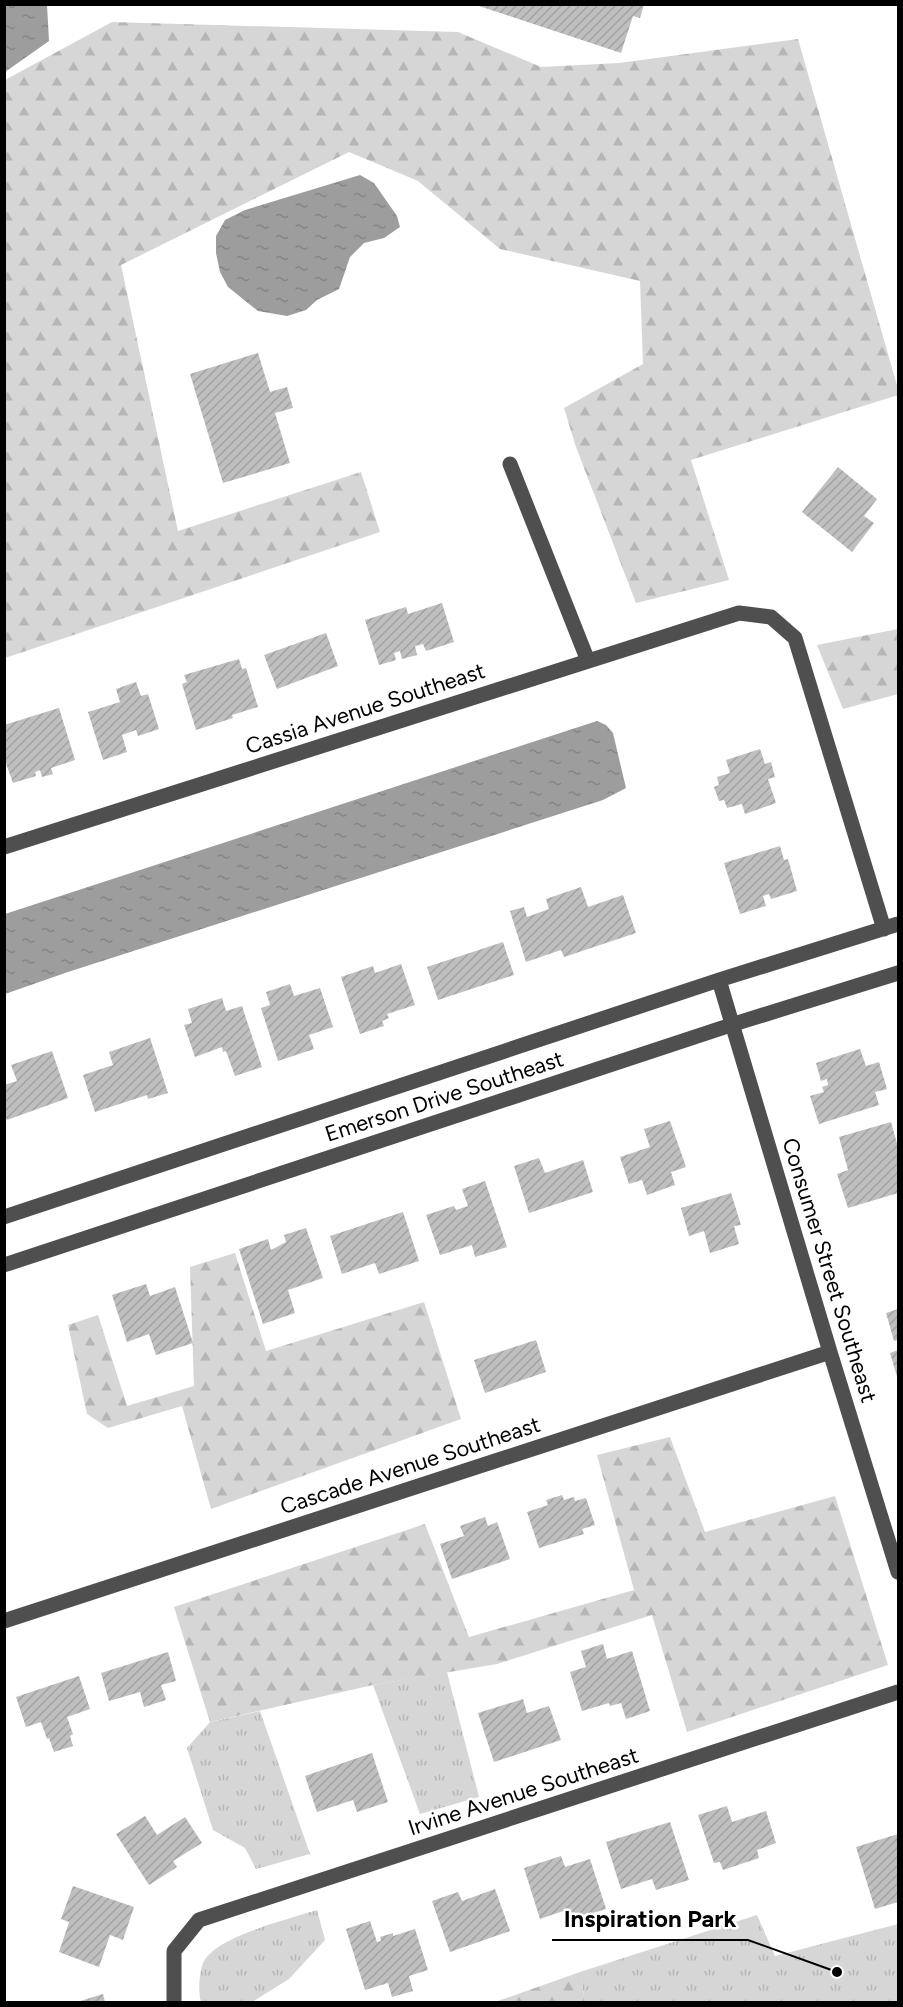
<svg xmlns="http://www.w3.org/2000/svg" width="903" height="2007" viewBox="0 0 903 2007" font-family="Figtree,sans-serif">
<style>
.grass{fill:url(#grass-tufts)}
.forest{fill:url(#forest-firs)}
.water{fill:url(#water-ripples)}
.building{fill:url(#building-hatch)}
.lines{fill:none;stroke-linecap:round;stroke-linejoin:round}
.minor{stroke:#4f4f4f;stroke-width:15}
.labels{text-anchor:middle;stroke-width:5;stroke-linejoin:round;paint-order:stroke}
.street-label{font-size:22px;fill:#000;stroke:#fff}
.leader{fill:none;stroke:#000;stroke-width:2}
.callout-dot{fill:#000;stroke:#fff;stroke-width:2}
.callout-label{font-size:24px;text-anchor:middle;font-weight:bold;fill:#000;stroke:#fff;stroke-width:5;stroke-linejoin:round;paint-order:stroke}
</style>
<defs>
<pattern id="grass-tufts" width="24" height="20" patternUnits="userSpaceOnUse" patternTransform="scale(1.5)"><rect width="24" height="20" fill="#d6d6d6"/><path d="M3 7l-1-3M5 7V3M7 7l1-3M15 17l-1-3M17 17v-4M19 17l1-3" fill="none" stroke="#b6b6b6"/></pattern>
<pattern id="forest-firs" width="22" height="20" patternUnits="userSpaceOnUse" patternTransform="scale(1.5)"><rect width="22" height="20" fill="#d6d6d6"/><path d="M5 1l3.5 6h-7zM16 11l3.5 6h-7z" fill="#b6b6b6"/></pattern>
<pattern id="water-ripples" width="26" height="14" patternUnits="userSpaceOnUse" patternTransform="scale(1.5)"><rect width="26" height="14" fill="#9d9d9d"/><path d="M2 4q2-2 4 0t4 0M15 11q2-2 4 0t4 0" fill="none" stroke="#858585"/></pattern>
<pattern id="building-hatch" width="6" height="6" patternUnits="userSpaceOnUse" patternTransform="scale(1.5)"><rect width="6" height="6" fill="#bfbfbf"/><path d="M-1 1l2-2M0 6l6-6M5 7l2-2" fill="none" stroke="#a2a2a2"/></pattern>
</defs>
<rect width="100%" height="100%" fill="#fff"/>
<path class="grass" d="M447,1672L479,1797L420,1814L373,1685Z
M260,1711L310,1854L256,1869L245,1848L213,1830L187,1748L210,1722Z
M317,1910L325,1940L289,1979L252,2002H201C198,1993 199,1970 204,1961C218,1936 289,1919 317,1910Z
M757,1915L775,1956L898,1924V2002H585L580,1972Z"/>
<path class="forest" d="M112,22L458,32L541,67L619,63L798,39L898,389V395L691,460L729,580L636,603L576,447L564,408L643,364L640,281L500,249L418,181L349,152L121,265L178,531L361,472L380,532L5,658V80Z
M898,629V694L843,709L817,645Z
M235,1253L266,1351L424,1302L461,1419L211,1509L182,1406L108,1428L87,1414L68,1325L98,1315L127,1406L194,1386L190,1267Z
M670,1437L705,1532L835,1496L888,1665L687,1732L652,1615L497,1664L373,1685L210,1722L174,1607L425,1524L469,1637L634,1590L597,1455Z
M580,1971L585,2002H495L580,1972Z"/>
<path class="water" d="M4,5H47L49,41L5,72Z
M360,175L374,183L397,216L400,227L384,238L364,243L350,257L339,289L317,300L306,310L287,316L258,311L228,287L220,272L216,253V236L225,220L245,210Z
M597,721L606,725L613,733L626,788L603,800L68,972L5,994V914Z"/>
<path class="building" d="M644,4L640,18L633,16L621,53L476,5Z
M258,353L270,392L287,387L293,408L275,413L290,463L223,483L190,374Z
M838,467L877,499L864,516L874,523L852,552L802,512Z
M442,603L454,642L426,651L423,644L415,646L417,655L402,659L400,651L394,653L396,660L379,665L365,620L406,607L408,614Z
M326,633L338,666L277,689L264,655Z
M239,659L242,669L246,668L258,707L232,715L233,718L196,730L182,684L187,682L184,675Z
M136,682L141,696L148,694L159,729L138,736L136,730L122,735L127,752L103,760L88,712L120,702L116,689Z
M59,708L75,760L51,768L53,774L42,777L40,770L35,772L36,776L13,783L4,758V725Z
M760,749L765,764L771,762L775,777L768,779L776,803L745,814L742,804L727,808L724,800L719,801L714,787L719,785L717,777L730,773L726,760Z
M780,846L784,860L788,859L797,891L771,899L769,894L763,896L766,906L740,914L724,863Z
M581,887L588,907L623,895L636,933L564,957L561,950L526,962L510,911L524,907L527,917L549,909L546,899Z
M503,942L514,975L438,1000L427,967Z
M401,964L415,1005L387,1014L389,1018L382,1021L384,1026L360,1034L341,977L373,966L375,973Z
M290,984L294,996L320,988L333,1027L309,1035L314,1049L278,1061L261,1008L270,1005L266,992Z
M222,998L226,1011L242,1006L262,1067L235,1076L226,1051L223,1052L222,1047L195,1057L184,1025L192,1023L188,1009Z
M150,1038L168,1093L148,1099L147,1095L95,1112L83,1075L113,1065L109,1052Z
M860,1049L866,1066L879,1062L887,1089L875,1092L879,1105L819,1124L810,1096L824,1092L822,1087L828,1085L827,1079L821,1081L816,1063Z
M52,1051L68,1098L7,1120L4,1113V1085L17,1081L11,1065Z
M670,1121L686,1167L671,1172L675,1185L647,1195L642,1180L629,1184L620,1157L650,1147L644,1129Z
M891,1122L898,1147V1193L848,1208L837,1174L848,1170L839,1137Z
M539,1158L545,1173L583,1160L593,1192L529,1213L514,1166Z
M485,1181L507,1247L475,1257L472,1245L440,1255L426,1215L454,1206L456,1210L468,1206L462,1189Z
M731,1193L741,1225L734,1226L739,1244L710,1253L704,1231L689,1236L681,1208Z
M403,1212L419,1261L379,1274L375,1263L342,1274L330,1236Z
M306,1228L323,1278L288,1290L295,1313L263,1324L239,1249L268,1239L271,1250L286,1242L284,1235Z
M146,1284L150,1296L175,1287L193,1343L156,1355L149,1334L127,1342L112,1295Z
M898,1309V1340L894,1341L886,1313Z
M536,1340L546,1372L485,1393L474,1360Z
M898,1350V1380L890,1353Z
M562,1495L564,1500L574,1497L575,1501L586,1498L595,1525L582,1529L584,1534L539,1548L527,1512L548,1505L546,1500Z
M485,1517L488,1526L497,1522L510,1559L452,1579L440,1544L464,1536L460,1526Z
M603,1644L607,1659L632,1651L650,1711L626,1719L621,1703L610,1706L609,1703L582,1711L570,1672L586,1667L581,1651Z
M168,1652L176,1681L161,1685L166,1700L144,1707L140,1692L109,1701L101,1673Z
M79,1676L90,1709L67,1717L73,1734L70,1736L73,1746L54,1752L49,1738L47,1739L41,1722L26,1727L16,1697Z
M523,1699L527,1713L549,1706L561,1740L494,1762L478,1713Z
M372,1753L388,1802L357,1812L353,1800L317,1812L305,1776Z
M727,1806L732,1822L766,1811L776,1843L757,1850L759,1858L723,1870L720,1862L714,1863L698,1815Z
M145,1816L157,1835L185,1817L202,1843L173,1861L177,1867L149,1885L116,1834Z
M670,1822L689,1880L656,1890L652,1879L621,1889L606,1842Z
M898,1834V1902L875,1909L856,1847Z
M561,1856L565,1867L590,1859L606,1909L566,1921L563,1911L540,1919L524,1868Z
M73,1886L134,1907L123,1940L110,1935L99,1967L59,1952L69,1922L61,1919Z
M495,1889L510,1931L450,1952L432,1901L458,1892L462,1901Z
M370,1921L377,1942L381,1941L380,1937L393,1933V1936L415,1929L428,1970L409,1976L413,1991L392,1997L388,1983L365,1990L346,1929Z
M103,1994L105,2002H77Z"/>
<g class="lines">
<path class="minor" d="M510,464L588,661
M4,847L739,613L771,617L795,638L884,929
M719,980L830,1352L898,1572
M4,1217L719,980L898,924
M4,1265L734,1024L898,973
M4,1621L830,1352
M174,2002V1951L199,1920L898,1692"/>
</g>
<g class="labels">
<g class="street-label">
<text transform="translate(365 708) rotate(-18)" y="8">Cassia Avenue Southeast</text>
<text transform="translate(444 1096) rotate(-18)" y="8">Emerson Drive Southeast</text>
<text transform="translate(830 1270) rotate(73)" y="8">Consumer Street Southeast</text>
<text transform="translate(410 1465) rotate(-18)" y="8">Cascade Avenue Southeast</text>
<text transform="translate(523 1791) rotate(-18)" y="8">Irvine Avenue Southeast</text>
</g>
</g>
<path class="leader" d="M837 1972L748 1940H552"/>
<circle class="callout-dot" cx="837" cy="1972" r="6"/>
<g class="callout-label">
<text x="650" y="1927">Inspiration Park</text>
</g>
<rect width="903" height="2007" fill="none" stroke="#000000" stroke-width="12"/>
</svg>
